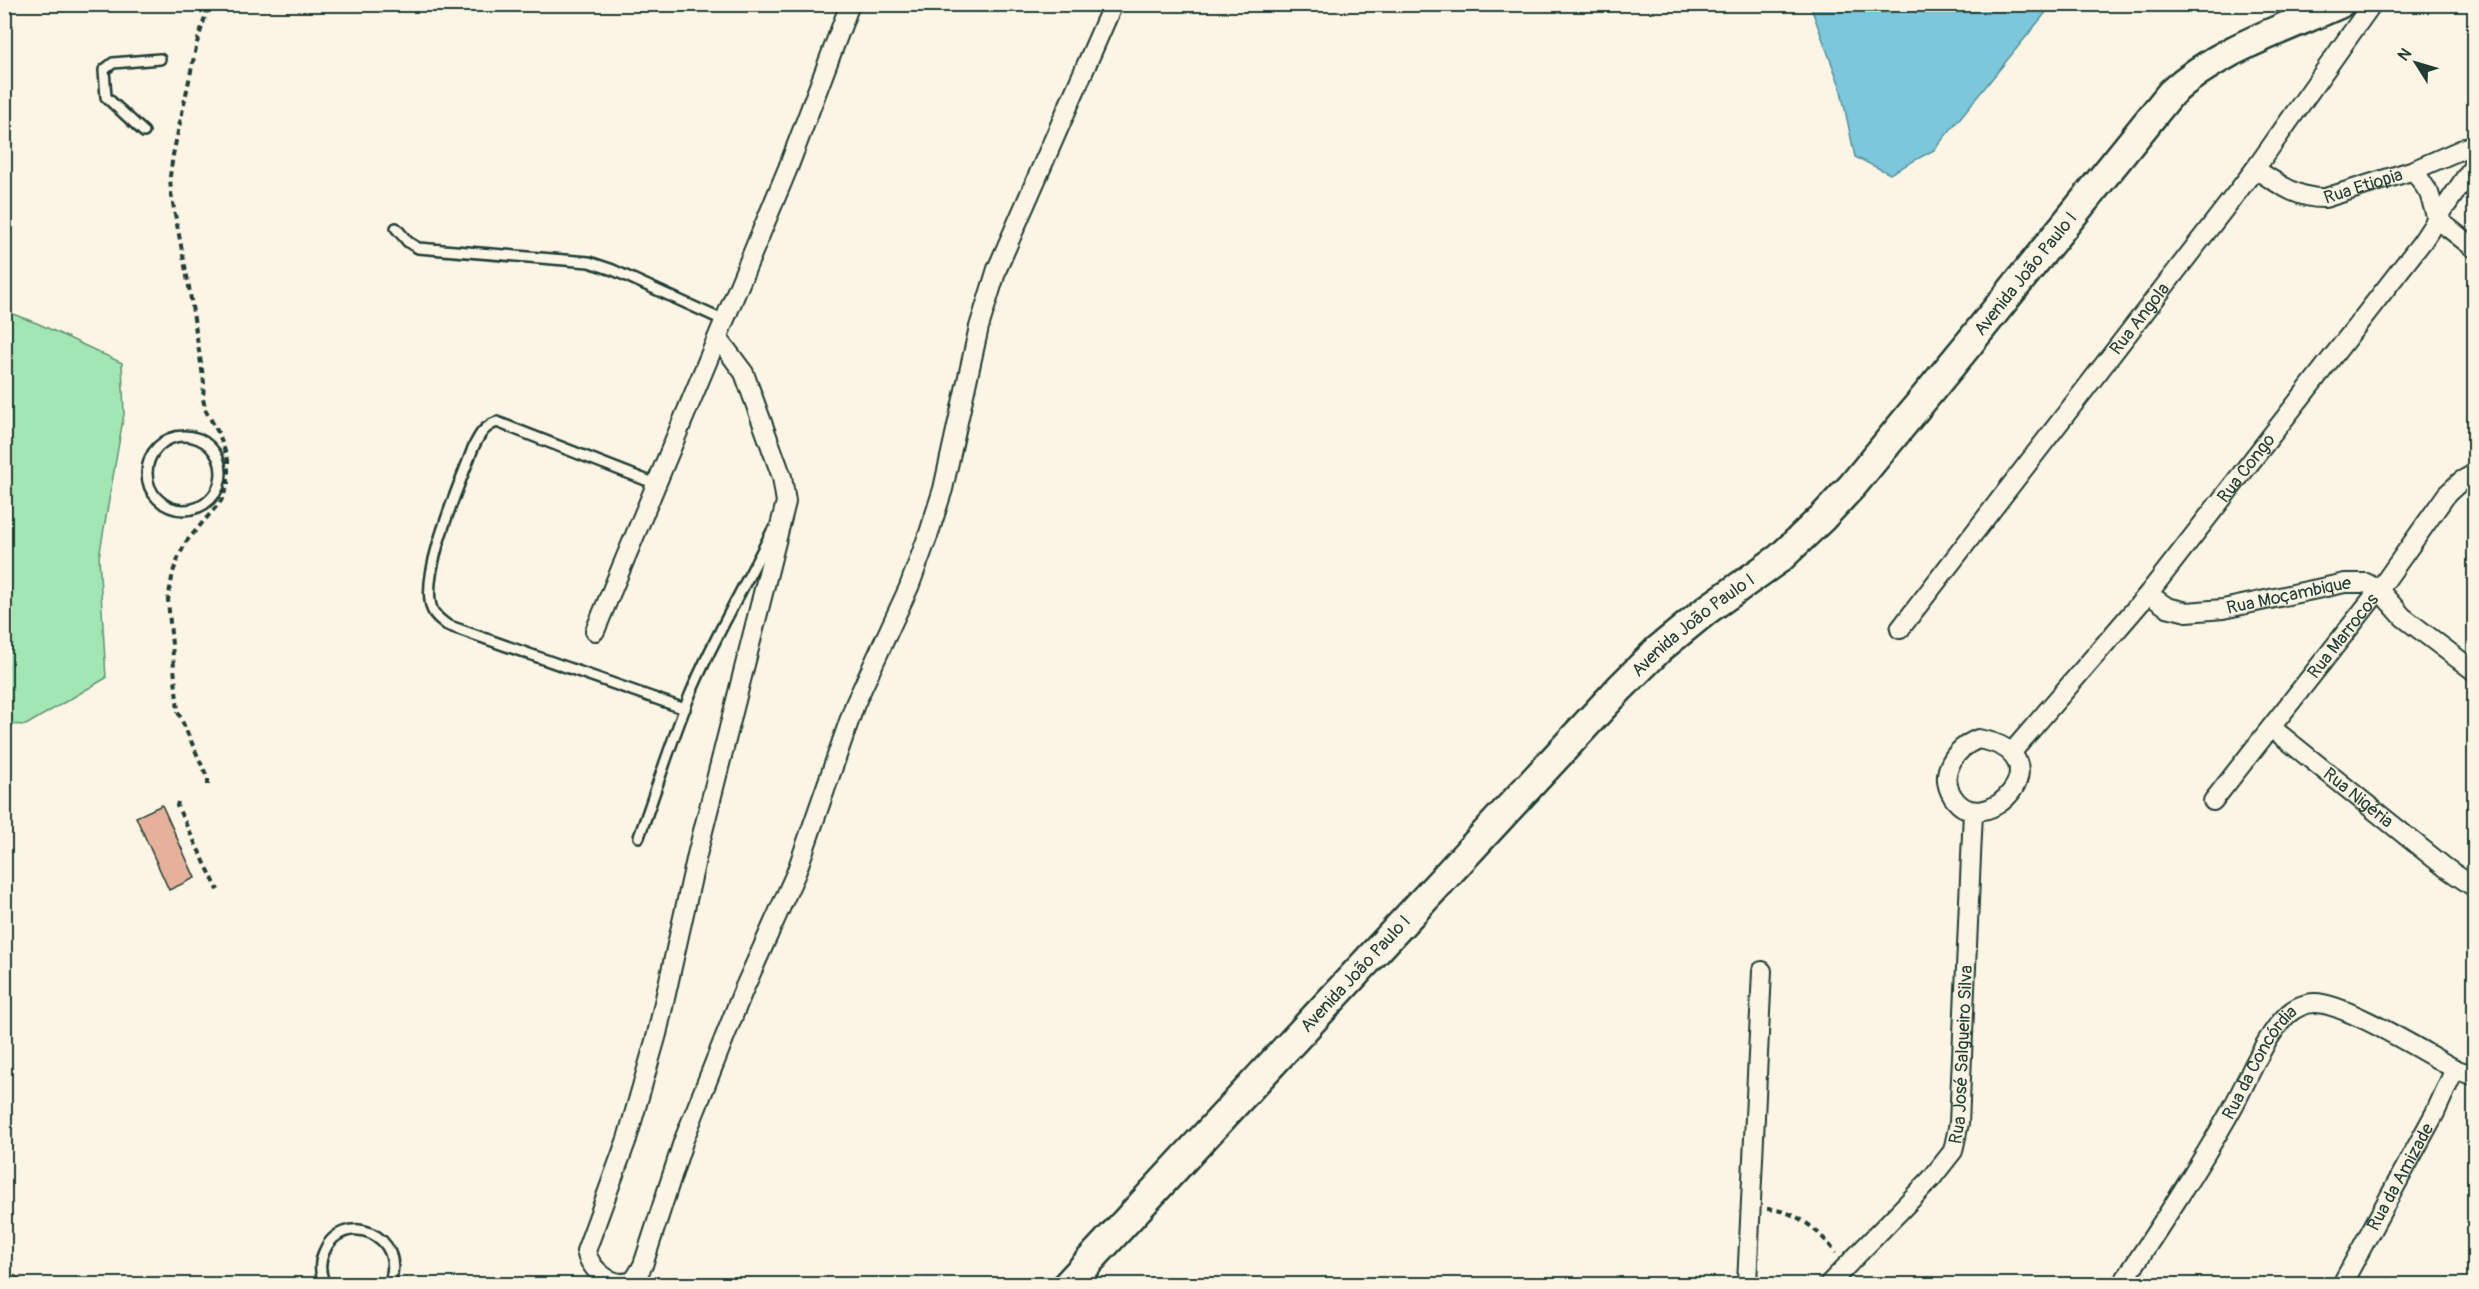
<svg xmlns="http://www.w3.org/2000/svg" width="2479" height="1289" viewBox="0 0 2479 1289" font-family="Pangolin,sans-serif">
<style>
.green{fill:#a2e7b3;stroke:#609274;stroke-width:1.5}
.water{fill:#7cc7dc;stroke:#579099;stroke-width:1.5}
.building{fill:#e6b19b;stroke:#1f3d34;stroke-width:1.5}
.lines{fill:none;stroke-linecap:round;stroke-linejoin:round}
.service-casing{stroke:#1f3d34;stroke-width:14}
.minor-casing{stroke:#1f3d34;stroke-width:22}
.primary-casing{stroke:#1f3d34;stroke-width:33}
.path{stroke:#1f3d34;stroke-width:4;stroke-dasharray:6 4.5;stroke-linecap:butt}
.service{stroke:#fcf5e5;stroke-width:9}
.minor{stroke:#fcf5e5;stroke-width:18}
.primary{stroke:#fcf5e5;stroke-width:28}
.labels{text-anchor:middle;stroke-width:5;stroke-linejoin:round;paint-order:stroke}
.street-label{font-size:18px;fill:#1f3d34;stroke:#fcf5e5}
</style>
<rect width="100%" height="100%" fill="#fcf5e5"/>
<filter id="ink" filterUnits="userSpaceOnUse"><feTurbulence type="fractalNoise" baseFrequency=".0167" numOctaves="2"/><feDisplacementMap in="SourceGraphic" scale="12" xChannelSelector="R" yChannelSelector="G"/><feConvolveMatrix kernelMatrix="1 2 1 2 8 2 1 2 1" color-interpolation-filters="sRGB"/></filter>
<g filter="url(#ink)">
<path class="green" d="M5,311L39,324L122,363L124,414L99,557L106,678L26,725L5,724Z"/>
<path class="water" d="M1810,5V4L2052,5L1934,150L1890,174L1855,157L1840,86Z"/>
<path class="building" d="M162,805L195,878L169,890L136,817Z
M4,1269L28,1284H4Z"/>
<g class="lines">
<g class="service-casing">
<path id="service" d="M144,132L106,97L104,70L113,63L160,59
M396,228L408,242L418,248L589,262L613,270L725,321
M147 473a37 37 0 1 1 74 0a37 37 0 1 1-74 0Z
M656,484L497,422C483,427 479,436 473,448C460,484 419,574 432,609C435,617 441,620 447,625L685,709
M639,837C656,790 671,742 690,695C713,639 745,586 772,531
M325,1284C320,1274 319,1263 324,1252C342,1208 409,1235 389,1284"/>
</g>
<g class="minor-casing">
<g id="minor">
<path d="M2474,165L2437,219L2474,248"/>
<path id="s1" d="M2255,169C2277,183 2298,199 2325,198L2414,170L2474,144"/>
<path d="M718,338L744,373L782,477L786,502L697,855L657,1034L627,1139L586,1251C590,1269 612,1289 632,1281C637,1277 640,1270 643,1265L683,1142L743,991L796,873L855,704L909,587L929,533L943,489L979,327L997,269L1113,4"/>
<path id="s2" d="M2148,594L2167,607L2187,612L2223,609L2345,583H2366L2379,590L2403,617L2474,671"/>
<path id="s3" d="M1900,629L2255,169L2372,4"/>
<path d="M595,631L788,168L850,4"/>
<path id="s4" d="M2272,728L2446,868L2474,887"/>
<path d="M1978,739C2069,754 1984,845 1953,797C1937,772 1956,748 1978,739Z"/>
<path id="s5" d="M2012,752L2148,594L2422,242L2437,219L2429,193L2414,170"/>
<path id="s6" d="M2213,801L2379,590L2447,494L2461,481L2474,474"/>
<path d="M1747,1284L1762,971"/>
<path id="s7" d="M1829,1284L1931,1179L1953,1151L1959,1123L1973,812"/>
<path id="s8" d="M2122,1284C2159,1228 2196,1172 2229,1114C2247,1083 2262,1040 2287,1015C2294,1008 2305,1003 2315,1003C2345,1003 2425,1053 2455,1069L2474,1076"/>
<path id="s9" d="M2342,1284L2435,1113L2455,1069"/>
</g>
</g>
<g class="primary-casing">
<g id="primary">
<path id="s10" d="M1068,1284L1620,688L1659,649L1708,609L1780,558L1823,517L1853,485L1967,346L2171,93C2218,50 2281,30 2339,4"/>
</g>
</g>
<path class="path" d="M208,785V779L178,712L168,600L173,572L179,556L186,542L221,501L228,485V460L219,434L206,411L203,399L204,383L189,287L171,193L170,176L173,155L197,43L209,4
M178,802L177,806L218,890
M1767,1209C1797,1210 1819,1231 1836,1253"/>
<use href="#service" class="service"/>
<use href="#minor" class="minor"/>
<use href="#primary" class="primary"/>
</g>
</g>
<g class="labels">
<g class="street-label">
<text dy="6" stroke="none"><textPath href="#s1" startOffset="117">Rua Etiopia</textPath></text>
<text dy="6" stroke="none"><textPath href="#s10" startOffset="1395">Avenida João Paulo I</textPath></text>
<text dy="6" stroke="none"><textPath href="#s3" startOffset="392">Rua Angola</textPath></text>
<text dy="6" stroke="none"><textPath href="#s5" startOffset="368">Rua Congo</textPath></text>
<text dy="6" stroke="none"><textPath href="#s2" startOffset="147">Rua Moçambique</textPath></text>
<text dy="6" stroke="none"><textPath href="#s10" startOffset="909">Avenida João Paulo I</textPath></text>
<text dy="6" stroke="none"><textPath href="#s6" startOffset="210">Rua Marrocos</textPath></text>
<text dy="6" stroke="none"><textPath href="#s4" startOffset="111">Rua Nigéria</textPath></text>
<text dy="6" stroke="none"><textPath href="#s10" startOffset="423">Avenida João Paulo I</textPath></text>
<text dy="6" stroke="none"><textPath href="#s7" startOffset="279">Rua José Salgueiro Silva</textPath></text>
<text dy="6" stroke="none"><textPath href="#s8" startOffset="261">Rua da Concórdia</textPath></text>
<text dy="6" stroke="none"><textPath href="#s9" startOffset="122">Rua da Amizade</textPath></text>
</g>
</g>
<rect width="2479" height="1289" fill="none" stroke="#fcf5e5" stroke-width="24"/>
<rect x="12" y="12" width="2455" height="1265" fill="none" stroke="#1f3d34" stroke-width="2" filter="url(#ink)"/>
<g transform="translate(2416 63) rotate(307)" stroke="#fcf5e5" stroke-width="4.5" paint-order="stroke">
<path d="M0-4.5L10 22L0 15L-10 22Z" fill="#1f3d34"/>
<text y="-9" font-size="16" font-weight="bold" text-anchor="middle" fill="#1f3d34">N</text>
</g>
</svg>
